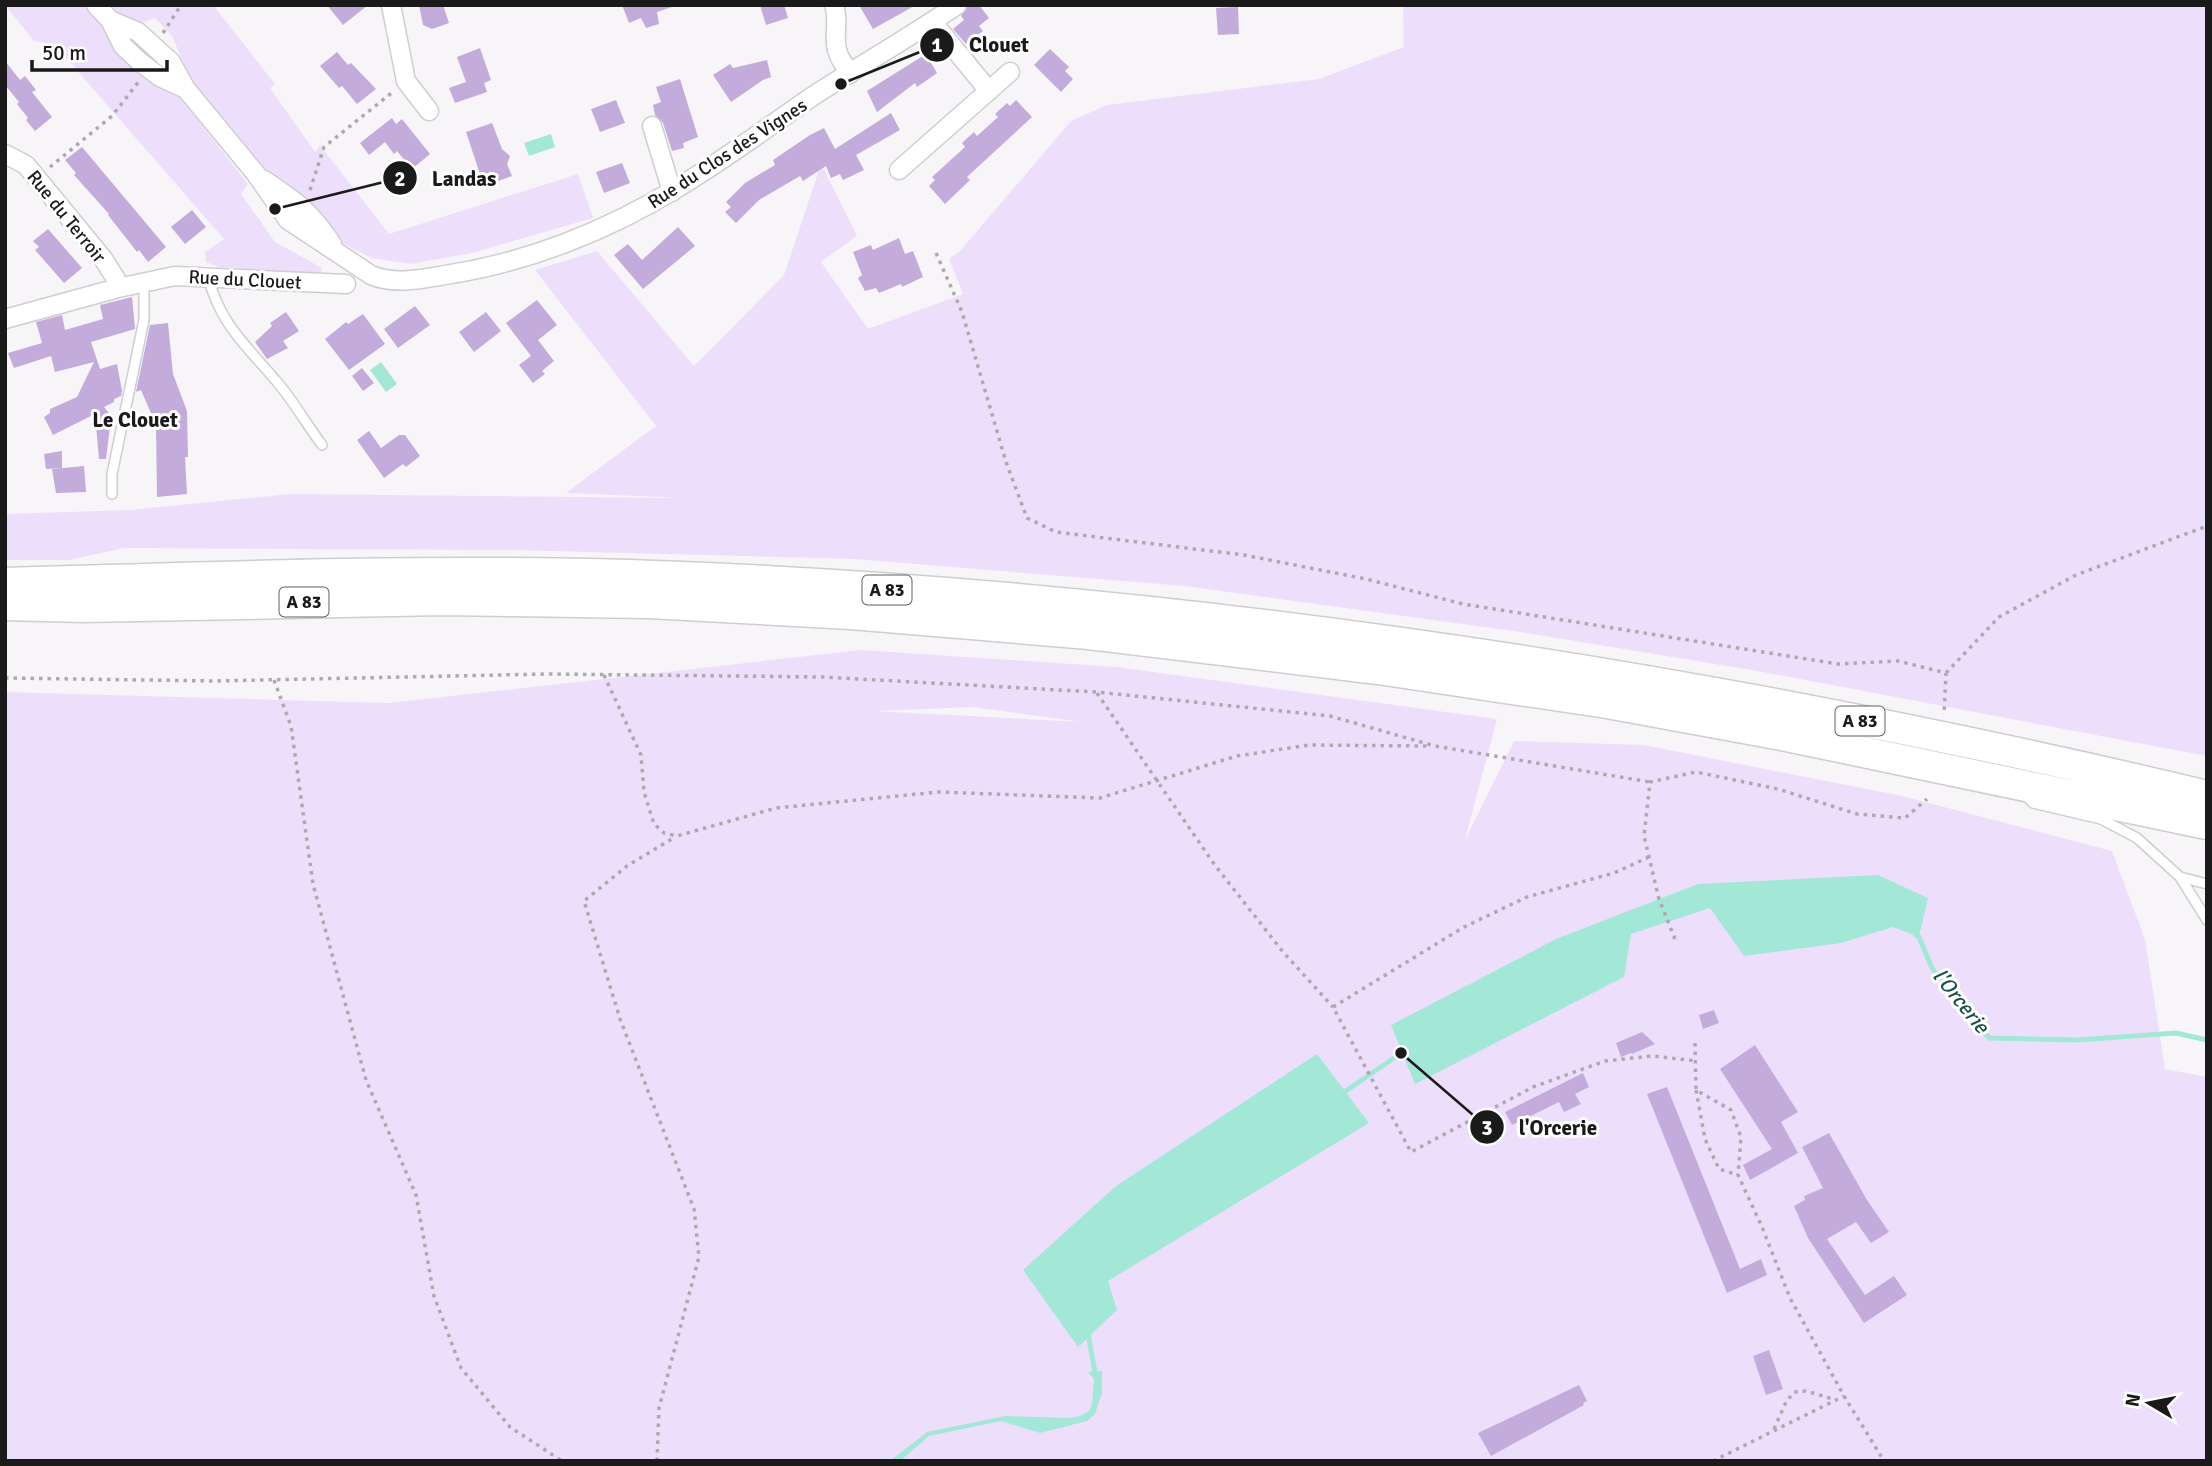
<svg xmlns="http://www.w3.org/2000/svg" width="2212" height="1466" viewBox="0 0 2212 1466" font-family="Signika,sans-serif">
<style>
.green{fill:#eddffc;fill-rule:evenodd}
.water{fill:#a3e8d6}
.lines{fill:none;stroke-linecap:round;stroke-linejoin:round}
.stream{stroke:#a3e8d6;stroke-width:5}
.building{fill:#c3abdc}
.service-casing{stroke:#cecdd0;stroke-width:12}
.minor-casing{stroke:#cecdd0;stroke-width:21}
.trunk-casing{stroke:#cecdd0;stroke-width:33}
.path{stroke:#acaaad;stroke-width:3.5;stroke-dasharray:3.5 5;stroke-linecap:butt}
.service{stroke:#fff;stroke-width:9}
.minor{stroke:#fff;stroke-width:18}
.trunk{stroke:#fff;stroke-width:30}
.labels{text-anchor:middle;stroke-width:6;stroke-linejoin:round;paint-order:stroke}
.shield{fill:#fff;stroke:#5f5f5f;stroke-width:2}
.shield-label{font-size:18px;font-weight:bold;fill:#1a1a1b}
.street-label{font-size:19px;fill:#1a1a1b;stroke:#fff}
.neighbourhood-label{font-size:21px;font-weight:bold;fill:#1a1a1b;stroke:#fff}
.water-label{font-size:21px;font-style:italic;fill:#195247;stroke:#fff}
.leader{fill:none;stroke:#1a1a1b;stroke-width:2.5}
.callout-dot{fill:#1a1a1b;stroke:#fff;stroke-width:2.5}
.mark-label{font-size:21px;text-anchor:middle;font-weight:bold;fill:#fff}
.callout-label{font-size:21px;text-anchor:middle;font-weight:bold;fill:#1a1a1b;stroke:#fff;stroke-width:6;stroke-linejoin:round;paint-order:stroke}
</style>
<rect width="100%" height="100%" fill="#f7f5f8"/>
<path class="green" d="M5,5H83L157,82L181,99L248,184L241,194L275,242L322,268L320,274L219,267L206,262L205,252L224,239L54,44L34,41Z
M108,5H213L275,84L270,88L315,152L320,145L389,234L578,174L593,218L472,253L411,264L371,258L342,243L318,215L270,175L190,78L172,36L155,18L136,25Z
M1403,5H2207V756L1763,672L1527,633L1185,586L855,559L513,550L124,548L69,560H5V514L129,510L291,494L684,498L566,493L656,426L535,270L597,251L694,366L784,275L821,164L857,236L821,262L868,329L963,294L949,259L960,251L1071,121L1107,105L1319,79L1404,47Z
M861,650L1117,667L1497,719L1465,840L1514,741L1644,745L1902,796L2112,851L2145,939L2165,1069L2207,1077V1461H5V692L389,703ZM973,707L1082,722L875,711Z"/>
<path class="water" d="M551,134L555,147L529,156L524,143Z
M381,362L397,384L386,392L370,370Z
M1878,875L1928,898L1919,937L1893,927L1841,943L1744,956L1710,908L1631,934L1624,977L1415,1084L1391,1025L1556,939L1698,884Z
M1317,1054L1369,1123L1108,1281L1117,1310L1078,1347L1023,1270L1116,1186Z
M1102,1371V1393L1095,1414L1087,1421L1040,1433L1001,1421L929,1436L900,1461H890L927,1432L1005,1416L1068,1418L1080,1416L1089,1411L1092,1404L1094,1379L1088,1372Z"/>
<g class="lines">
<path class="stream" d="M1916,935L1919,937L1932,968L1989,1038L2077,1040L2176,1033L2207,1040
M1340,1095L1407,1049
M1088,1333L1096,1378"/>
</g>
<path class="building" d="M327,5H368L343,25Z
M419,5H443L449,23L432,29L423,25Z
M622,5H671L672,7L657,12L659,24L646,28L641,18L629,23Z
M760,5H784L788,18L766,25Z
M859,5H916L873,29Z
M968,5H979L989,18L979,26L983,31L966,44L953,29L964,20L961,16Z
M1238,7L1239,34L1218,35L1216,8Z
M480,48L491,80L484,83L487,92L455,103L449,88L466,82L457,57Z
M1050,49L1069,67L1065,71L1073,79L1061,92L1034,65Z
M337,52L348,65L351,63L376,89L357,104L342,86L339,88L320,66Z
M926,54L937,73L917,87L915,83L877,112L867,91Z
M767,60L771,77L763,80L731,102L713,75L730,64L733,68Z
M5,61L20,80L25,76L36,90L32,92L52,117L35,131L26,120L28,118L17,104L19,102L5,85Z
M680,79L698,137L683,143L684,148L672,151L663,123L655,115L653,105L661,102L656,87Z
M616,100L625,123L600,132L591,109Z
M1016,100L1032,117L967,177L970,180L945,204L929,186L935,180L932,177L965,147L962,143L974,132L977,136L998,117L995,114L1007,103L1010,106Z
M891,113L900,130L856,155L864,170L843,180L840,174L831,178L826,166L803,181L800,176L759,200L736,223L725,212L731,207L726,202L745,183L775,165L773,160L810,135L824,128L835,149Z
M392,118L396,124L402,119L430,154L412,169L397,151L394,154L385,142L369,155L360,143Z
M492,123L502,149L510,156L507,164L512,176L484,186L466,132Z
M82,147L166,247L148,262L139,250L137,252L108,215L109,214L74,175L76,173L65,160Z
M622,163L630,183L604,193L596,172Z
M192,210L206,227L185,244L171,227Z
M678,227L695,246L643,289L614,255L628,244L642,260Z
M48,229L82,268L64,283L35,250L39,247L33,241Z
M899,238L905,254L913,251L923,277L902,287L901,284L879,293L876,288L865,291L858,278L862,275L853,252L871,245L873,250Z
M132,297L135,329L91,342L100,369L117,364L122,391L121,396L114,399V402L104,407L116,422L110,426L106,459H99L95,414L53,435L44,417L50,413V409L77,397L94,362L55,372L51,356L14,368L8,353L42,343L36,322L62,315L65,330L103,319L100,305Z
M537,300L557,325L538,340L554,361L542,371L545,374L533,383L519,365L531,356L506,323Z
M415,306L430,325L398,348L384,329Z
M286,312L299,331L283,341L288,348L267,359L255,342L272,326L270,323Z
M486,312L501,331L474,352L459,332Z
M363,314L385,344L349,370L325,339L346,322L348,324Z
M168,323L173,374L187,411L188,457H185L187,494L157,497L156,425L141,390L136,392L150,325Z
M362,368L374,383L363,391L352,376Z
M369,431L381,448L399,435H405L420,456L406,467L403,464L384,478L357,440Z
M62,451V468L46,469L44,454Z
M84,466L86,492L56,493L52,469Z
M1714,1010L1719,1023L1703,1029L1699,1015Z
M1642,1032L1655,1044L1632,1054L1631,1053L1621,1057L1616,1043Z
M1755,1045L1798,1112L1781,1122L1798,1153L1750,1180L1743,1165L1772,1149L1720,1069Z
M1583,1073L1589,1087L1575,1094L1581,1104L1564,1112L1559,1102L1512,1125L1505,1112Z
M1667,1087L1740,1269L1761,1259L1767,1275L1727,1293L1647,1094Z
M1829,1133L1867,1200L1889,1232L1871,1243L1856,1222L1827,1239L1865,1295L1894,1276L1907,1295L1864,1323L1808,1238L1794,1206L1805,1200L1804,1196L1823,1188L1802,1147Z
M1769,1350L1783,1389L1766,1395L1753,1356Z
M1579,1385L1587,1401L1583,1403L1584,1405L1491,1456L1478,1433Z"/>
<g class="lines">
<g class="service-casing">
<path id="service" d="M208,277C221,326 247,346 278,383C294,402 307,425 322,445
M112,494V474L144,320V282
M2027,797L2033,803L2101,819L2137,838L2180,877L2207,920
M2180,877L2207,884"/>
</g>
<g class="minor-casing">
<path id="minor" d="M96,5L110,20L123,46L140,62L160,77L186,89
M391,5L406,81L429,111
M834,5C840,22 832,38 838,53C840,60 846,67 850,74
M110,20L138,32L171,62L186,89L256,174L288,220L371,275C394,285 421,279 445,275C526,263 607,231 677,188C724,160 768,127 813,96C861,65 910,37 957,5
M935,20L939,30L989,91
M652,126L672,192
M5,154L26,165L104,260L116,279L118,288
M899,170L1010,72
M264,180C297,202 310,211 332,244
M5,319L118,288L175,276L346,284"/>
</g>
<g class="trunk-casing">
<path id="trunk" d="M5,583C213,577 422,569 630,575C1160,593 1692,673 2207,796
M5,605L84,607L443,600L649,603L851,614L1089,634L1378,669L1607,703L1782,735L2207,824"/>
</g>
<path class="path" d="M163,33L181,5
M50,167L112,116L140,80
M310,190L324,147L394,91
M936,253L962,312L1006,462L1027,518L1056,532L1244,555L1366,579L1463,604L1838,664L1898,661L1946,673L1944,715
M1946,673L1999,617L2076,575L2207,526
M604,675L641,755L644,792L654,824L664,833L677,836L776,808L938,792L1100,798L1237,756L1309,745L1429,746
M5,678L214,681L548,674L823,677L1096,692L1330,716L1435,746L1650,782
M274,680L291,726L313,884L366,1080L416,1195L434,1296L461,1368L510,1427L562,1461
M1097,693L1214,864L1283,952L1333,1007
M1649,857L1614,873L1527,897L1464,927L1333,1007L1411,1152L1533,1087L1605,1061L1652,1056L1697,1061
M1675,939L1659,899L1644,836L1650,782L1696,772L1778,789L1857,814L1905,818L1927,799
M1695,1043L1696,1090L1731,1110L1741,1137L1738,1175L1762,1227L1790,1298L1844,1396L1884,1461
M1696,1090L1705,1139L1719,1169L1738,1175
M1774,1429L1786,1402L1794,1392L1806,1391L1836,1400
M657,1461L659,1408L699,1257L694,1209L620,1019L584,901L627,866L675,837
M1713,1461L1844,1396"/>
<use href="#service" class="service"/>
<use href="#minor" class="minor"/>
<use href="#trunk" class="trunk"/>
</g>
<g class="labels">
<g class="shield">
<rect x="862.5" y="575.5" width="49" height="29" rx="5"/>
<rect x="279.5" y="587.5" width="49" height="29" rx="5"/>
<rect x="1835.5" y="706.5" width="49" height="29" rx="5"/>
</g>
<g class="shield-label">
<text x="887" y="596">A 83</text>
<text x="304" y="608">A 83</text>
<text x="1860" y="727">A 83</text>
</g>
<g class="street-label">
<text transform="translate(727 153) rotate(-33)" y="7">Rue du Clos des Vignes</text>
<text transform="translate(67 216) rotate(51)" y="7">Rue du Terroir</text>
<text transform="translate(245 279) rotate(3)" y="7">Rue du Clouet</text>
</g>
<g class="neighbourhood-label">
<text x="135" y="427">Le Clouet</text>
</g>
<g class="water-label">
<text transform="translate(1961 1001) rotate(51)" y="7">l'Orcerie</text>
</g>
</g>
<path class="leader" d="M841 84L937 45M275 209L400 178M1401 1053L1487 1127"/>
<g class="callout-dot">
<circle cx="841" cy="84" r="7"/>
<circle cx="275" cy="209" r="7"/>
<circle cx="1401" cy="1053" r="7"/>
<circle cx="937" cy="45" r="18"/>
<circle cx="400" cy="178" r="18"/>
<circle cx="1487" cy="1127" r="18"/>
</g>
<g class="mark-label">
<text x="937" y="52">1</text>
<text x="400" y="186">2</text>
<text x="1487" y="1135">3</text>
</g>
<g class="callout-label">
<text x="999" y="52">Clouet</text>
<text x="464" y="186">Landas</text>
<text x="1558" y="1135">l'Orcerie</text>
</g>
<rect width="2212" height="1466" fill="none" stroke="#1a1a1b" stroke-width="14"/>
<g transform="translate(2149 1403) rotate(280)" stroke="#ffffff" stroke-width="5" paint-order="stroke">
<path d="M0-5L12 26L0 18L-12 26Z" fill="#1a1a1b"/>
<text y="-10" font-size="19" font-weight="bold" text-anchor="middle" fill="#1a1a1b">N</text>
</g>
<path d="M32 60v10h135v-10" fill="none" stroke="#1a1a1b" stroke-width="3.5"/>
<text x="42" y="60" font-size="21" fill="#1a1a1b" stroke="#ffffff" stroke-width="5" paint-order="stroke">50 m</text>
</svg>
